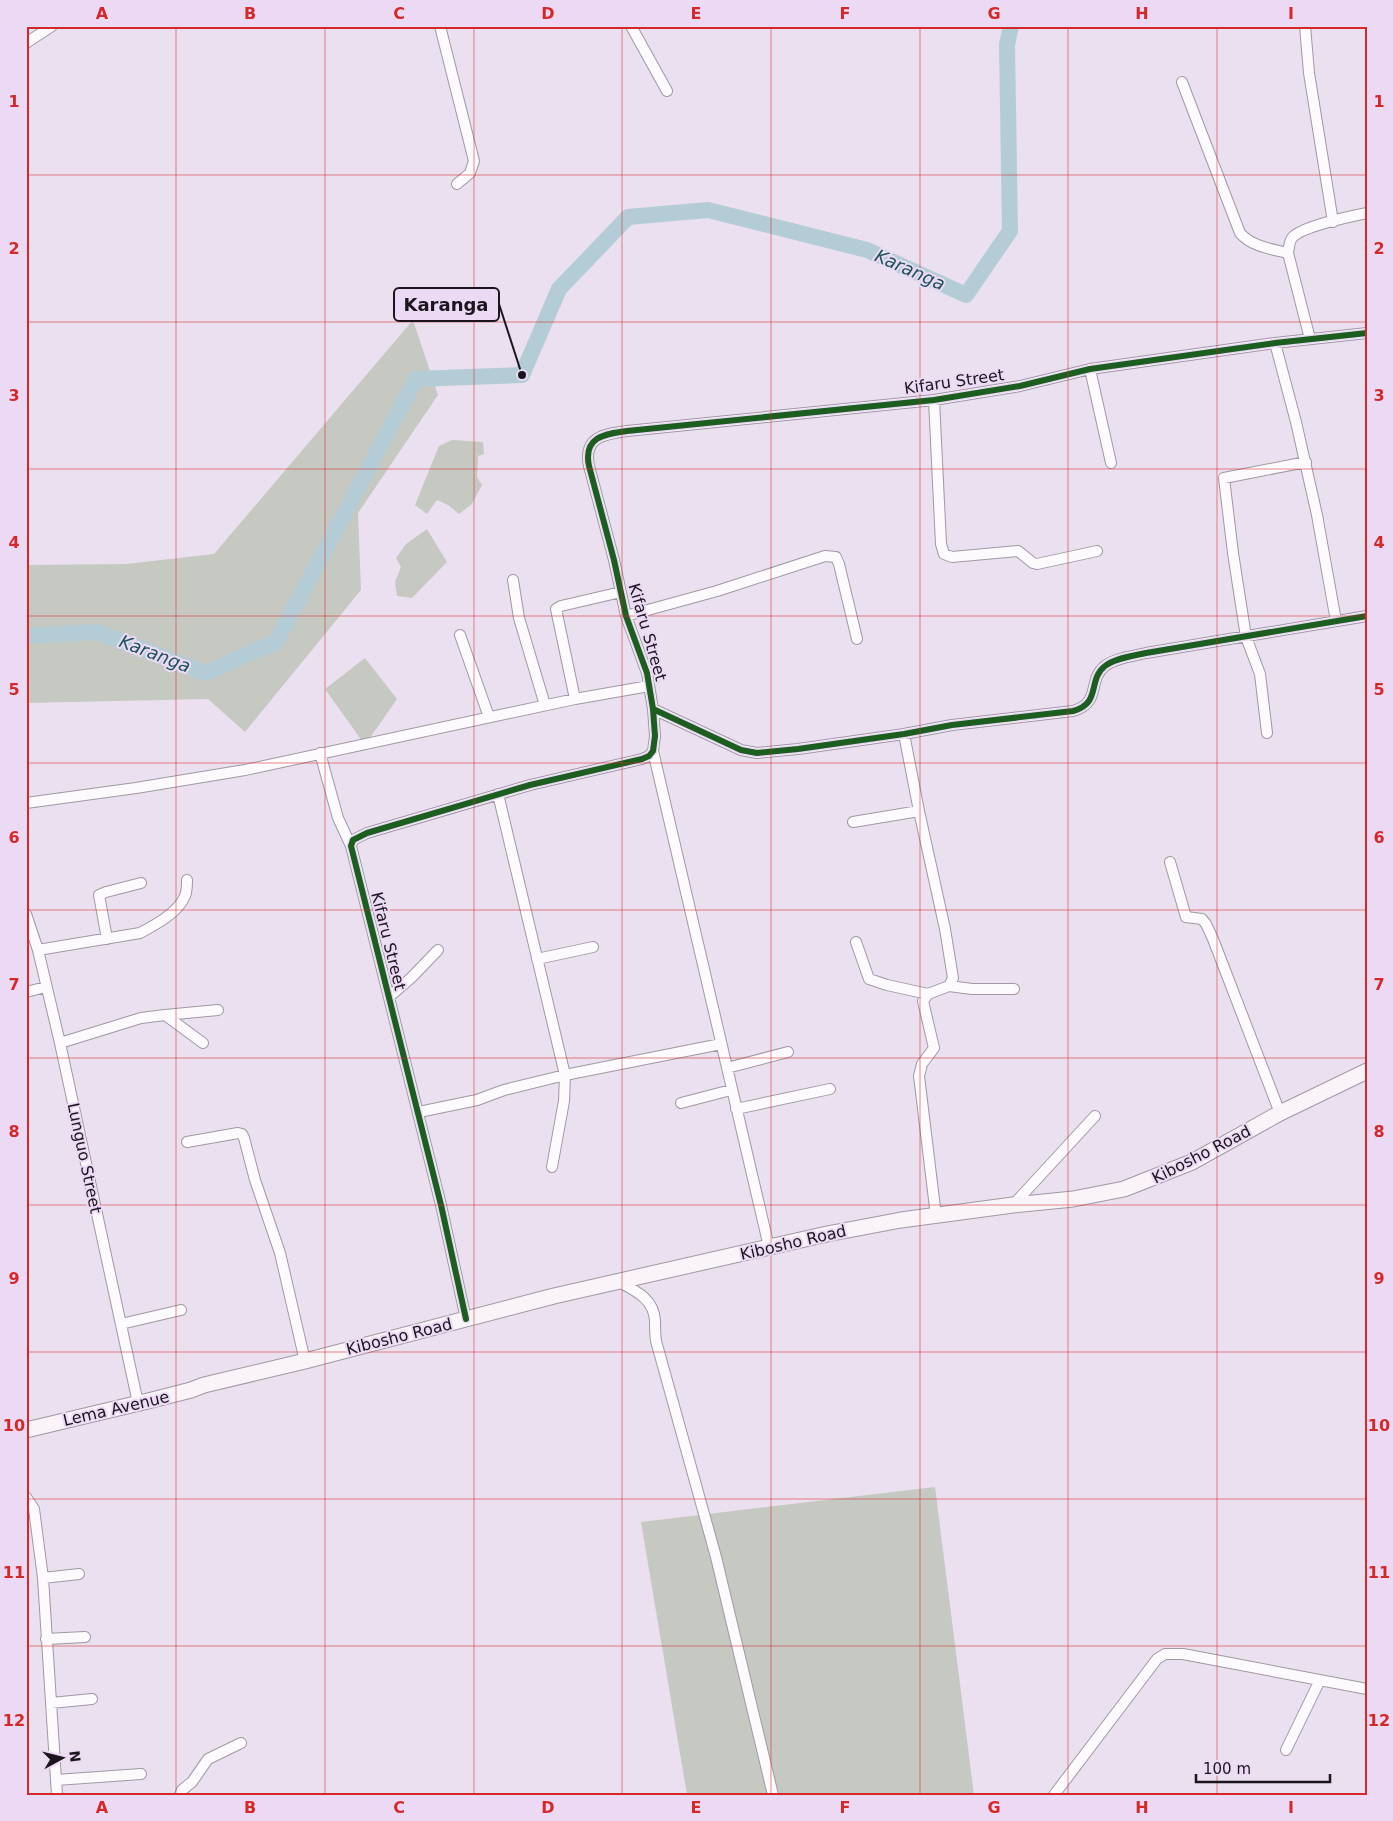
<svg xmlns="http://www.w3.org/2000/svg" width="1393" height="1821" viewBox="0 0 1393 1821" font-family="'DejaVu Sans',sans-serif">
<style>
.green{fill:#c6c9c1}
.lines{fill:none;stroke-linecap:round;stroke-linejoin:round}
.river{stroke:#b4ccd6;stroke-width:16}
.street-casing{stroke:#a098a4;stroke-width:12}
.secondary-casing{stroke:#a098a4;stroke-width:17}
.street{stroke:#fcfafd;stroke-width:10}
.secondary{stroke:#f9f4f8;stroke-width:15}
.cycleway-casing{stroke:#ecdaf5;stroke-width:9}
.cycleway{stroke:#1b5e20;stroke-width:6}
.grid{fill:none;stroke:#d62828;stroke-width:1;stroke-opacity:0.55}
.labels{text-anchor:middle;stroke-width:4;stroke-linejoin:round;paint-order:stroke}
.street-label{font-size:16px;fill:#1b151e;stroke:#ecdaf5}
.water-label{font-size:18px;font-style:italic;fill:#1a525a;stroke:#ecdaf5}
.leader{fill:none;stroke:#1b151e;stroke-width:2}
.callout-dot{fill:#1b151e;stroke:#ecdaf5;stroke-width:2}
.callout{fill:#ecdaf5;stroke:#1b151e;stroke-width:2}
.callout-label{font-size:18px;text-anchor:middle;font-weight:bold;fill:#1b151e}
.neatline{fill:none;stroke:#d62828;stroke-width:2}
.grid-label{font-size:16px;text-anchor:middle;font-weight:bold;fill:#d62828}
</style>
<rect width="100%" height="100%" fill="#eae0ef"/>
<path class="green" d="M413,320L438,395L358,513L361,590L245,732L208,699L26,703V565L126,564L214,554Z
M452,440L483,442L484,454L478,456L477,477L482,485L472,504L459,514L448,505L437,500L427,514L415,505L439,446Z
M427,529L447,562L412,598L397,596L395,582L401,567L396,558L406,544Z
M365,658L397,699L365,745L325,689Z
M935,1487L974,1795H687L641,1522Z"/>
<g class="lines">
<path class="river" d="M26,636L97,632L206,673L276,642L416,379L522,375L559,289L628,217L708,210L867,250L966,295L1010,231L1007,45L1011,26"/>
<g class="street-casing">
<path id="street" d="M440,26L474,161L470,173L457,184
M631,26L667,91
M1305,26L1309,73L1333,222
M26,43L52,26
M1182,82L1240,233C1252,247 1272,249 1288,253
M1310,339L1288,253C1289,249 1289,242 1292,238C1300,227 1352,216 1367,213
M1275,343L1296,422L1317,515L1336,621
M1090,369L1111,463
M934,400L941,544L944,554L952,557L1018,551L1033,563L1037,564L1097,551
M513,580L519,618L545,705
M626,616L717,591L825,556L836,557L839,564L857,639
M460,635L489,717
M575,699L649,686
M653,709L741,750L757,753L798,749L904,734L952,725L1073,711C1102,703 1087,680 1105,666C1115,658 1133,656 1146,653L1367,616
M1267,733L1260,674L1246,637L1233,553L1224,478L1306,462
M904,734L919,811L945,929L953,978L949,986L928,994L923,1001L934,1048L922,1064L919,1076L936,1216
M653,751L769,1247
M320,753L338,818L351,846
M498,794L565,1075L564,1101L552,1167
M26,803L136,788L245,770L575,699L556,609L561,606L621,592
M853,822L919,811
M1170,862L1186,917L1202,919L1206,924L1213,939L1280,1113
M26,914L38,950L60,1043L138,1403
M107,939L99,895L106,892L141,883
M856,942L869,979L887,985L928,994
M38,950L140,933C155,925 178,913 185,896C187,891 187,885 187,880
M537,959L593,947
M949,986L972,989H1014
M26,992L46,987
M389,997L411,978L438,950
M165,1015L203,1043
M60,1043L141,1018L165,1015L218,1010
M727,1068L788,1052
M681,1103L731,1090
M736,1109L830,1089
M419,1112L477,1100L504,1090L565,1075L721,1044
M187,1142L238,1133L242,1134L244,1138L255,1180L280,1253L305,1361
M1013,1205L1095,1116
M619,1282C636,1291 654,1299 655,1321C655,1328 655,1334 656,1341L716,1557L773,1795
M466,1319L441,1205L351,846L353,840L367,833L530,785L642,759L649,756L653,751L655,736L653,709L647,673L626,616L614,560L589,466C583,437 604,434 627,431L934,400L1020,386L1090,369L1275,343L1367,333
M121,1324L181,1310
M26,1497L34,1509L43,1578L57,1795
M43,1578L79,1574
M46,1639L85,1637
M51,1703L92,1699
M1286,1750L1320,1680
M56,1780L141,1774
M180,1795L182,1790L192,1782L208,1759L241,1743
M1054,1795L1157,1659L1165,1654H1183L1367,1689"/>
</g>
<g class="secondary-casing">
<path id="secondary" d="M26,1430L152,1400L191,1390L204,1385L305,1361L554,1296L827,1234L901,1220L1013,1205L1073,1199L1124,1189L1192,1162L1280,1113L1367,1071"/>
</g>
<use href="#street" class="street"/>
<use href="#secondary" class="secondary"/>
<g class="cycleway-casing">
<path id="cycleway" d="M653,709L741,750L757,753L798,749L904,734L952,725L1073,711C1102,703 1087,680 1105,666C1115,658 1133,656 1146,653L1367,616
M466,1319L441,1205L351,846L353,840L367,833L530,785L642,759L649,756L653,751L655,736L653,709L647,673L626,616L614,560L589,466C583,437 604,434 627,431L934,400L1020,386L1090,369L1275,343L1367,333"/>
</g>
<use href="#cycleway" class="cycleway"/>
</g>
<path class="grid" d="M176,26V1795M325,26V1795M474,26V1795M622,26V1795M771,26V1795M920,26V1795M1068,26V1795M1217,26V1795M26,175H1367M26,322H1367M26,469H1367M26,616H1367M26,763H1367M26,910H1367M26,1058H1367M26,1205H1367M26,1352H1367M26,1499H1367M26,1646H1367"/>
<g class="labels">
<g class="street-label">
<text transform="translate(954 381) rotate(-8)" y="6">Kifaru Street</text>
<text transform="translate(648 632) rotate(74)" y="6">Kifaru Street</text>
<text transform="translate(389 941) rotate(76)" y="6">Kifaru Street</text>
<text transform="translate(1201 1154) rotate(-27)" y="6">Kibosho Road</text>
<text transform="translate(85 1158) rotate(78)" y="6">Lunguo Street</text>
<text transform="translate(793 1242) rotate(-13)" y="6">Kibosho Road</text>
<text transform="translate(399 1336) rotate(-14)" y="6">Kibosho Road</text>
<text transform="translate(116 1408) rotate(-13)" y="6">Lema Avenue</text>
</g>
<g class="water-label">
<text transform="translate(910 270) rotate(24)" y="6">Karanga</text>
<text transform="translate(155 654) rotate(21)" y="6">Karanga</text>
</g>
</g>
<path class="leader" d="M522 375L499 304"/>
<circle class="callout-dot" cx="522" cy="375" r="5"/>
<rect class="callout" x="394" y="288" width="105" height="33" rx="5"/>
<g class="callout-label">
<text x="446" y="311">Karanga</text>
</g>
<rect width="1393" height="1821" fill="none" stroke="#ecdaf5" stroke-width="55"/>
<g transform="translate(62 1758) rotate(83)" stroke="#ecdaf5" stroke-width="4" paint-order="stroke">
<path d="M0-4L9 19L0 12L-9 19Z" fill="#1b151e"/>
<text y="-8" font-size="14" font-weight="bold" text-anchor="middle" fill="#1b151e">N</text>
</g>
<path d="M1196 1774v8h134v-8" fill="none" stroke="#1b151e" stroke-width="2.5"/>
<text x="1203" y="1774" font-size="15" fill="#1b151e" stroke="#ecdaf5" stroke-width="4" paint-order="stroke">100 m</text>
<rect x="28" y="28" width="1338" height="1766" class="neatline"/>
<g class="grid-label">
<text x="102" y="19">A</text>
<text x="250" y="19">B</text>
<text x="399" y="19">C</text>
<text x="548" y="19">D</text>
<text x="696" y="19">E</text>
<text x="845" y="19">F</text>
<text x="994" y="19">G</text>
<text x="1142" y="19">H</text>
<text x="1291" y="19">I</text>
<text x="14" y="107">1</text>
<text x="1379" y="107">1</text>
<text x="14" y="254">2</text>
<text x="1379" y="254">2</text>
<text x="14" y="401">3</text>
<text x="1379" y="401">3</text>
<text x="14" y="548">4</text>
<text x="1379" y="548">4</text>
<text x="14" y="695">5</text>
<text x="1379" y="695">5</text>
<text x="14" y="843">6</text>
<text x="1379" y="843">6</text>
<text x="14" y="990">7</text>
<text x="1379" y="990">7</text>
<text x="14" y="1137">8</text>
<text x="1379" y="1137">8</text>
<text x="14" y="1284">9</text>
<text x="1379" y="1284">9</text>
<text x="14" y="1431">10</text>
<text x="1379" y="1431">10</text>
<text x="14" y="1578">11</text>
<text x="1379" y="1578">11</text>
<text x="14" y="1726">12</text>
<text x="1379" y="1726">12</text>
<text x="102" y="1813">A</text>
<text x="250" y="1813">B</text>
<text x="399" y="1813">C</text>
<text x="548" y="1813">D</text>
<text x="696" y="1813">E</text>
<text x="845" y="1813">F</text>
<text x="994" y="1813">G</text>
<text x="1142" y="1813">H</text>
<text x="1291" y="1813">I</text>
</g>
</svg>
